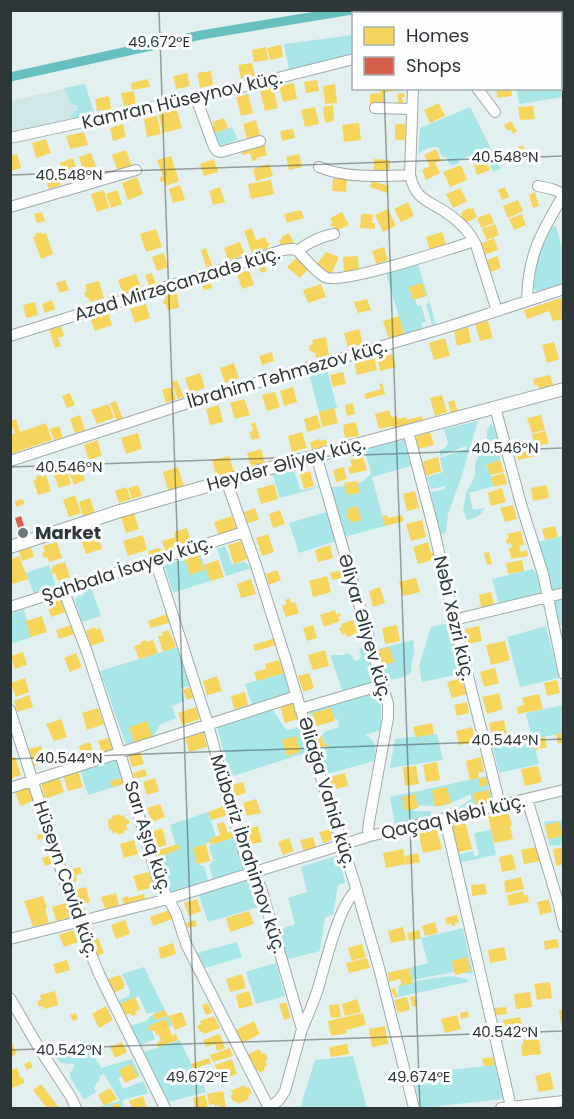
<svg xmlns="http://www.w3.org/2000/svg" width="574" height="1119" viewBox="0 0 574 1119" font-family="Poppins,sans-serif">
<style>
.built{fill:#cfe7e7}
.green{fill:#a8e6e7}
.homes{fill:#f6d55c}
.shops{fill:#d6604d}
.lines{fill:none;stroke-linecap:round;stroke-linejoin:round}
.canal{stroke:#68bfc0;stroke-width:9}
.minor-casing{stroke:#a0aaaa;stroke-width:12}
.tertiary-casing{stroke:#a0aaaa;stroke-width:14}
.minor{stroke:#fbfdfd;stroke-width:10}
.tertiary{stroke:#fbfdfd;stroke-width:12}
.ticks{fill:none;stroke:#2e3737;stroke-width:1.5;stroke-opacity:0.45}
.poi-dot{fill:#6d7878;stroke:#fafefe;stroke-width:2}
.labels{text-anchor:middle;stroke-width:6;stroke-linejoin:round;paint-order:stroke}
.street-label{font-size:18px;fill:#2e3737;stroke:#fafefe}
.poi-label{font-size:18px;font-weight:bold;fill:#2e3737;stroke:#fafefe;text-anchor:start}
.ticks-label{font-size:15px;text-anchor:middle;fill:#2e3737;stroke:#fafefe;stroke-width:6;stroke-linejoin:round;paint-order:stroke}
</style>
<rect width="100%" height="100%" fill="#e3f0f0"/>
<path class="built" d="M85,84L95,116L11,133L10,101Z"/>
<path class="green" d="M353,35V54L289,70L284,44Z
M561,69H563V97L519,104L517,89L560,88Z
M85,84L95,116L72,121L71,115L74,111H78L77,105L71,104L64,88Z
M470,107L501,169L493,172L484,151L459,160V163L452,166L448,162L447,157H443L439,152L440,149C433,144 425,150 418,154L420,128Z
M232,127L238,140L218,147L212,134Z
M556,226L563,252V285L538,292L531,287L536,260L550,227Z
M417,261L436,324L432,325L426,304L429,303L427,296L415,299L417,306L421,305L426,322L421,323L423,328L404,334L385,270Z
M327,369L337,408L319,412L309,374Z
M478,421L461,478L448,514L446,533L440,534L431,492L445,489L446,486L431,489L427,477L443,472L440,458L467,449L466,446L440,456V450L445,448L448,443L444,429Z
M491,423C498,433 499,448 500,460L486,465L487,469L489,470L494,486L469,493L473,510L485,508C481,515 475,519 467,520L463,510L466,493L475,476V464L487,437V431Z
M404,440L411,466L372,477L385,526L344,537L330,487H338L362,482L371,474L365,449Z
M293,467L300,489L302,490L320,486V487L280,498L272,473Z
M327,512L336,541L299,553L289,523Z
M563,536V589L552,592L537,542Z
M225,546L232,564L245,562L251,568L226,576L217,549Z
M200,554L210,581L173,593L164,565Z
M49,565L56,587L34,594L26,573Z
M533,569L538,576L540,595L499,605L492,579Z
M91,587L101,616L82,622L75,600L77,597L83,595L85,590Z
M563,597V625H559L553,599Z
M24,609L32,637L11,644V614Z
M449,623L461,674L422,682L419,666L431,627Z
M546,626L559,678L520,687L507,637Z
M413,640C416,652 411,661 411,673C404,677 397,680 389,679L382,667L378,649Z
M365,644L378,682L343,692L330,655H343L348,653L351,655L355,661L359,660L361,655L359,650Z
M178,647L191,685L181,688L184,701L172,706L176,718L161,724L152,737L126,745L100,671Z
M286,673L292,693L252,705L245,684Z
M381,691V730L365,735C378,742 376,748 374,761L327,774L319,748L327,746V743L324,744L322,737L324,732L339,727L338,720L334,718L314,719L311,721L308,710Z
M563,705V733L533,739L539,764L499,773L493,748L532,739L526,713Z
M272,709L284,727L288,730L300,727L308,752L230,777L217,726Z
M437,734L443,760L390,768L395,739Z
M117,757L124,784L88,795L80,770Z
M487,776L493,804L461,811L460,806L471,799V794C460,799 450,805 438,806C431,807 425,804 418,806V808L413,809L414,811H429L432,813L430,814L431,817L395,825L390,797Z
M208,812L216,837L210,842L194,848L197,864L204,866L208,881L171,893L159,857L177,850L170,825Z
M563,820V845L550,846L544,822Z
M491,830L496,855L458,863L456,855L473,851L474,856L479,855L474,833Z
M235,837L247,869L213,880L209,866L213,860H218L213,859L209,846Z
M339,855L345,883L338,885L333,915L325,917L320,951L285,960L277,930L295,924L288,898L307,892L301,867Z
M253,877L262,906L208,922L199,895Z
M463,928L473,974L454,972L412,980L409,968L428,963L421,938Z
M237,942L242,957L205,968L196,953Z
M276,963L285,996L256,1004L246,972Z
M144,967L165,1010L155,1013L154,1012L147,1014L139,996L120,1004L118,1001L129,996L130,991L122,974Z
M452,976L467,979L468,982L398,997L399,985L402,984L433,978Z
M153,1015L156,1020L168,1016L173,1025L169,1027L166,1019L150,1025L155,1039L140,1045L130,1026L148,1020L149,1017Z
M180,1040L193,1068L196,1067L206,1092L169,1102L144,1052Z
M85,1041L101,1068L132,1059L140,1076L138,1077L119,1070L122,1076L118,1078L123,1089L143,1081L149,1093L122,1100L124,1108H121L119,1103L105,1108H95L120,1101L104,1074L99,1077L100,1079L94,1087L96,1092L84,1100L71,1079L70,1073L74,1067V1064L61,1063L55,1057L52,1051Z
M353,1056L367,1108H300L315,1060Z
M495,1065L503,1099L421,1108L413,1074Z"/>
<path class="homes" d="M281,45L283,57L270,60L267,48Z
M266,47L268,60L254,62L252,50Z
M252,63L255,76L241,79L238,65Z
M211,71L213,85L200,88L197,73Z
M187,73L190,86L176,89L173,76Z
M148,79L150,87L132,90L131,83Z
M317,80L319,91L306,93L304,82Z
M294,83L297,99L283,102L279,86Z
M335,84L337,103L325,104L323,86Z
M273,87L278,108L265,111L260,90Z
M379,88H399V90L383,93L384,105H370V94L380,93Z
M496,88H511L512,96L497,98Z
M134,91L136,106L124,107L121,93Z
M404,93L405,97H402L404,106L399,107L397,94Z
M248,94L253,113L241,116L236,97Z
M109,96L111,109L97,111L95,99Z
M439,103L445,116L430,123L424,110Z
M333,105L334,121L325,123L323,107Z
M533,106L535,119L520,120L518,107Z
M315,107L319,124L305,127L301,110Z
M176,108L182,128L163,133L158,113Z
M157,116L161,134L147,137L144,119Z
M224,118L228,128L212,134L210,128L214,126L212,122Z
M256,120L260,135L247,139L243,124Z
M511,121L517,131L513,134L510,129L508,131L504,125Z
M359,123L361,140L344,142L342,125Z
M123,124L126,137L113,141L110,128Z
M395,124H405V140H395Z
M293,129L295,138L282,141L280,131Z
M84,132L88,145L70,149L66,136Z
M46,139L51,153L36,158L32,143Z
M264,143L267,155L256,158L257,160L252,161L250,153L242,155L241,150Z
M522,145L529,157L515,165L509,153Z
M436,149L441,161L435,163L440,173L426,180L422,170L430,166L424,155Z
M126,150L132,167L118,172L112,155Z
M91,153L97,169L84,173L79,157Z
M17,154L21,168L11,171L10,156Z
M299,154L302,167L289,170L286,157Z
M484,155L490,170L477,175L472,159Z
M171,156L179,181L166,186L164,181L161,182L159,178L163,176L157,160Z
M73,158L78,173L65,177L60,163Z
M214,159L218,172L204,176L200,164Z
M374,159L390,160V172H374Z
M269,164L273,176L256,181L253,169Z
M461,165L467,180L450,187L443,172Z
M56,173L61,185L49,189L44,177Z
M137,177L143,194L128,200L122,183Z
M333,178L347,179L346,192L332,191Z
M271,180L274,194L251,199L248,184Z
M372,181L389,186L387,193L370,187Z
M180,185L185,200L173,203L169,189Z
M220,187L225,202L213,205L209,191Z
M505,187L509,197L502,200L498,190Z
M460,188L467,201L453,208L446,194Z
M104,190L109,208L97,212L91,194Z
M117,190L122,204L111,208L106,194Z
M535,192L539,206L533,208L529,195Z
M518,200L523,211L508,218L503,206Z
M408,202L414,216L401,222L394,209Z
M468,208L469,209L473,208L477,217L466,223L464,220L463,221L461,213Z
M388,209L396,226L383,232L375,215Z
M301,210L304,218L287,223L284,214Z
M42,212L45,221L37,223L34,214Z
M342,212L349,225L336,231L334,226L332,227L330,224L333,223L330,218Z
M490,213L494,223L481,228L477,218Z
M361,214H373L372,223H375V229L360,228Z
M522,214L526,225L514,230L509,219Z
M495,224L499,235L487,240L482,229Z
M252,228L256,240L265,237L267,243L269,242V246L267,247L268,249L252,253L244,231Z
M156,229L162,247L146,252L140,234Z
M41,232L42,234L46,233L53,254L41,259L33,237L36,236L35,234Z
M442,232L447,247L430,252L426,237Z
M289,233L294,243L281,246L279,240L282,239L281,237Z
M494,238L498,250L484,255L480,244Z
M240,242L245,255L228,260L224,248Z
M384,247L388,260L376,264L372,251Z
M206,248L212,265L206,267L201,250Z
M326,252L339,257L331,275L320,268L317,264Z
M164,253L168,267L157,271L152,257Z
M358,256L359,271L344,272L343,257Z
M497,256L501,268L488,273L485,261Z
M296,258L308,269L300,278L287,267Z
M263,261L267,271L261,273L257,262Z
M249,270L254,285L242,289L237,274Z
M152,273L156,284L149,286L145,275Z
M136,274L141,288L123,294L118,280Z
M209,278L212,288L204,290L201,281Z
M65,280L69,290L60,293L56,283Z
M99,281L104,298L90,302L88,297L86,298L84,292L87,291L85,285Z
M422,283L426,296L413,300L409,287Z
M321,284L326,297L308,303L303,290Z
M177,293L179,308L167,310L166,304H164L163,301L165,300V295Z
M561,298L564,305V319L553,321L549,311L527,319L524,310Z
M367,299L371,310L358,313L354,302Z
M52,300L55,309L45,313L42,304Z
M35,302L38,315L26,318L23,305Z
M146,304L150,318L135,323L130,309Z
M108,312L112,325L95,331L90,318Z
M399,316L404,335L389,339L383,321Z
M488,321L493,338L480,341L475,324Z
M61,326L64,336L58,338L61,346L55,348L49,329Z
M468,327L471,342L457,346L454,331Z
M359,329L363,344L348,348L344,333Z
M326,337L329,355L316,358L315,353L310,351L309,346L313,344L312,340Z
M445,338L450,356L434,360L429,343Z
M554,342L559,359L547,363L542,345Z
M272,352L274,361L262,365L259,356Z
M392,354L396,367L380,371L377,358Z
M374,356L377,370L357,375L354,361Z
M234,363L239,378L225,383L220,368Z
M343,372L346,384L333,387L330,375Z
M200,373L205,388L190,393L185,378Z
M550,375L554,387L540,391L538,385L535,386L533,379Z
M177,380L184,397L178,399L171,382Z
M382,383L385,394L366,399L364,394L381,389L379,384Z
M172,387L176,399L166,403L162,390Z
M293,387L297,402L284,406L280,391Z
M275,392L280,407L267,411L262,395Z
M70,393L75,405L67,408L62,396Z
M442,395L447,412L435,416L430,398Z
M244,399L250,415L235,419L230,403Z
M454,400L458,412L451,413L448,402Z
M116,401L123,419L117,422L110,403Z
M353,403L355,414L347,416L345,405Z
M109,404L114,418L97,424L91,410Z
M219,405L223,422L210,425L206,409Z
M334,408L338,423L322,427L319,412Z
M389,410L391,417L397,416L398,419L406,417L407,420L422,416L423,421L394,429L393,426L379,429L375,414Z
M80,415L85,430L75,433L70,419Z
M317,415L321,428L307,432L304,419Z
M541,415L545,430L532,433L527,418Z
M16,419L20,432L46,423L52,440L10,454V435L15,433L10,421Z
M255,422L260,438L252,440L249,432L253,431L251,424Z
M356,422L359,436L345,438L343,425Z
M59,426L63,437L54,440L50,429Z
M545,431L549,443L535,447L532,434Z
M302,432L307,448L292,452L288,436Z
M430,432L434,445L418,449L415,437Z
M138,433L142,449L126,454L121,438Z
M320,439V441L326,439L327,445L312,450L310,442Z
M97,440L102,455L89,460L84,445Z
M533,443L536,456L518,460L515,448Z
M261,449L265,463L251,467L247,453Z
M229,456L234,472L217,477L212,460Z
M363,457L367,470L350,474L348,467L352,466L350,460Z
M438,457L441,471L426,476L422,462Z
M500,460L504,472L491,475L486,465Z
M80,465L85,480L74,485L68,470Z
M178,467L184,486L168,490L163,472Z
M344,467L347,479L336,482L333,470Z
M66,468L71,484L59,488L53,472Z
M310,471L314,486L304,489L300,474Z
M504,473L507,484L494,487L491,477Z
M41,475L42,477L46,475L51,491L38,495L33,480L37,479L36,476Z
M357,481L360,493L347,495L344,483Z
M274,484L278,499L261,504L257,489Z
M138,485L142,496L132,499L128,488Z
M547,485L549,498L533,501L531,488Z
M126,487L131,499L119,503L115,491Z
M502,488L506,502L491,506L488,493Z
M415,491L419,508L407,511L403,494Z
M75,495L81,513L69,517L63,500Z
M90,498L95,513L83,517L79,502Z
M23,499L24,504L16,507L15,501Z
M513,505L517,519L505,522L500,508Z
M357,506L361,520L351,523L350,519H347L346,515H348L347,509Z
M255,508L259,520L248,523L244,512Z
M280,510L285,524L273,528L269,514Z
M134,513L139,529L126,533L121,517Z
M387,515L388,518L402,515L404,521L385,526L382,516Z
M232,516L237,530L219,536L214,522Z
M422,520L426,537L411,541L406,524Z
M555,526L558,537L545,540L542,529Z
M187,528L192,544L165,552L162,541L175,537L174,532Z
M521,531L524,545L519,546L521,552L527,550L528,556L511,559L509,548L512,547L511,543L507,544L506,539H509L507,534Z
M96,532L102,549L86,554L80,537Z
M268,534L274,552L262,556L256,538Z
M143,535L147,550L128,556L123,541Z
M241,541L247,559L234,564L228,545Z
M57,542L62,558L49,562L47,557L44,558L42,553L45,552L43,546Z
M428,542L431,553L435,552L436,559L418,564L413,547Z
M330,545L333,558L318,562L315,550Z
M31,547L34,557L22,561L19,551Z
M159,548L160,550L162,549L163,553L149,557L148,551Z
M489,552L492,564L487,565L484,553Z
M198,554L204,570L190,575L185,559Z
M19,556L28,579L13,584L10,579V560Z
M218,560L224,577L210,581L204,565Z
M522,560L524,571L508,574L506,563Z
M65,562L70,577L58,581L55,573L52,574L51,569L53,568L52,566Z
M344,569L346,577L332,580L330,573Z
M277,570L281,580L269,585L266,574Z
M327,576L331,592L313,597L309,581Z
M416,578L420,592L403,596L399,582Z
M251,579L256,594L241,598L237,584Z
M380,587L385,603L373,607L369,591Z
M491,592L494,605L481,607L479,595Z
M61,598L66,612L51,617L46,602Z
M290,598L291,603L295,602L299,613L286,617L282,606L287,604L285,600Z
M335,610L336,614L340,613L341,616L338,617L340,621L324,627L320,615Z
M167,614L169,623L150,628L148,621Z
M42,616L47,632L31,637L26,621Z
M353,620L358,633L347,637L345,633L342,635L339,628L342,627L341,624Z
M71,625L74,634L59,639L56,630Z
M313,625L317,638L307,641L303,628Z
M397,625L400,641L385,644L382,628Z
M479,626L482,641L468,644L465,629Z
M95,627L96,630L100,628L105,641L91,646L86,631Z
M168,630L170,635L171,634L176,647L163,652L158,636L163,635L162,632Z
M275,638L277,645L255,651L253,645Z
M146,640L147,642L153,640L158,653L139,659L134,646L141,644L140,642Z
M505,641L510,660L491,665L486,645Z
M389,647L394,662L383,665L378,650Z
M325,650L329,666L313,670L308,655Z
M23,652L27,665L15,669L11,656Z
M76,653L82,667L70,672L64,658Z
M279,660L284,673L257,681L254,672L266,669L265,664Z
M495,668L499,683L484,687L480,672Z
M309,673L314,688L303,692L298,676Z
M217,676L222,691L207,695L203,681Z
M25,678L29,692L16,697L11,683Z
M462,678L467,694L452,698L447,682Z
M557,680L560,693L547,696L544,683Z
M190,687L194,697L187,700L183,690Z
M245,692L248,705L234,709L231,696Z
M499,693L503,709L487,714L482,697Z
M539,694L543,709L518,714L517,707L524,705L522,698Z
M29,695L33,707L17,712L14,701Z
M293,702L298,719L285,723L280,706Z
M467,702L469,713L457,716L454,705Z
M196,707L200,719L182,725L178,713Z
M98,708L104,724L87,730L82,713Z
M331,708L335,721L316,726L312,713Z
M61,719L67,737L54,741L46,724Z
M504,720L507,734L492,737L489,723Z
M147,721L152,737L134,742L129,727Z
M432,723L434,734L416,737L413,727Z
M472,727L476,742L459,745L456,731Z
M203,731L207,747L189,752L185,736Z
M564,733V742L558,744L556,734Z
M321,735L324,744L327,743V746L319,748L316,736Z
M296,736L300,752L287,756L282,740Z
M111,737L115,750L102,753L98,741Z
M545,737L547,747L535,750L532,739Z
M509,739L510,744L493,748L492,743Z
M90,742L94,756L83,760L79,746Z
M41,746L46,762L34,766L29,749Z
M140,750L144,764L132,767L128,754Z
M15,757L21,775L10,779V758Z
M481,757L484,772L478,773L479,778L470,780L466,761Z
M437,762L440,780L426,782L423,765Z
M416,766L419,784L405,786L403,767Z
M538,766L542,782L525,786L521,769Z
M145,769L147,776L135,779L133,773Z
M78,771L83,787L68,791L63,775Z
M345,773L348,786L332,790L329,777Z
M59,777L64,792L45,799L41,783Z
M486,777L488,785L480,787L479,778Z
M122,778L124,784L112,787L110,781Z
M155,778L159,791L147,795L143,782Z
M243,782L246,793L236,796L232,785Z
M29,787L33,801L20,806L15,791Z
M447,787L451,803L435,807L432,790Z
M489,790L492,804L476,807L473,793Z
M415,794L418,808L405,811L402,797Z
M256,799L261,813L247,816L243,803Z
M160,804L165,817L152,822L147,808Z
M225,806L228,815L211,820L208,812Z
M508,812L512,825L510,826L513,839L494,843L488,816Z
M119,814L120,816L124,815L125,819L129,820L130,823L126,825L128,829L124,831V833L118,835L117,832L113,834L112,830L109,829L108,820L113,818L112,816Z
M465,821L472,849L456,853L449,824Z
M224,822L228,833L233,831L235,837L211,845L209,839L220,835L217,824Z
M559,822L563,836L548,839L545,825Z
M258,826L262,842L248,845L244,830Z
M436,827L442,849L423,853L418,831Z
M162,828L167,845L156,848L151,832Z
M331,829L334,839L323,843L319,832Z
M43,833L45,838L38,840L37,835Z
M313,837L317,850L304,853L300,840Z
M289,838L294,851L283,855L278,842Z
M134,840L138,854L124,858L120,844Z
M178,844L180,849L159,857L156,851Z
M206,844L210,861L197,864L193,848Z
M536,847L540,861L524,864L521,850Z
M564,847V864L556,866L553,849Z
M403,849L406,864L386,868L383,853Z
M418,853L420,862L407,865L405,856Z
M512,854L516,869L502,872L499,857Z
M52,855L54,863L45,866L42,858Z
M80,867L82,873L76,875L77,881L71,882L68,870Z
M149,872L154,887L138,891L133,876Z
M521,877L524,889L506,893L504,881Z
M485,884L487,894L472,896L471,885Z
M86,887L90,902L78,905L74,890Z
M523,891L524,895H527L529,902L509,906L507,895Z
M116,893L119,905L105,909L101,897Z
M144,894L145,899L124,905L122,898L128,896L129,898Z
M43,896L47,908L45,909L49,923L33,927L24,901Z
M197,899L201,911L189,916L184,903Z
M549,899L552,912L540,915L537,902Z
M66,903L70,917L56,921L52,907Z
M85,908L87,917L81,919L79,910Z
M169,910L172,919L153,926L150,917Z
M249,911L254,924L230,932L226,918Z
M457,915L459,922L455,923L456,925L452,926L451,923L446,925L445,918Z
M125,920L130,934L116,939L111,925Z
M195,920L197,926L187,928L186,923Z
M435,922L438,933L425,936L422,926Z
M403,927L406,940L391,943L388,931Z
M73,930L78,942L64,947L59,935Z
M419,930L421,938L409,941L407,933Z
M98,938L104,953L98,956L91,940Z
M557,939L559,947L545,950L544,941Z
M173,943L176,954L161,959L158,948Z
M362,944L366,957L352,961L348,948Z
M504,947L507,960L490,963L488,950Z
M467,957L471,971L455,975L452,961Z
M367,958L370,968L349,973L346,963Z
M67,960L70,970L56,974L53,964Z
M409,968L413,983L402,986L400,979L390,982L387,973Z
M242,974L246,988L230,992L226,979Z
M120,975L125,985L123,986L124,988L114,993L108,979Z
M550,982L552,998L537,1000L534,984Z
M395,988L398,997H394L391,989Z
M55,991L58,1005L44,1009L43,1006L39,1007L37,1001L41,1000L40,995Z
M249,991L253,1005L239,1009L236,995Z
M530,992L532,1007L516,1009L514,994Z
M415,996L417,1005L413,1007L410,997Z
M135,997L140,1009L135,1012L137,1014L132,1016L130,1013L125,1016L120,1004Z
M407,997L410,1010L398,1013L394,1000Z
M357,999L361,1012L345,1016L342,1004Z
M286,1002L291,1018L284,1020L279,1004Z
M208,1003L212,1013L206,1015L202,1005Z
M339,1004L341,1017L331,1018L329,1005Z
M106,1006L113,1020L99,1028L92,1014Z
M506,1007L507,1014L495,1015L494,1008Z
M564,1009V1024L561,1025L559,1010Z
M165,1010L168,1016L155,1020L153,1014Z
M468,1011L469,1017L461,1019L460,1013Z
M182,1012L187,1025L175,1030L168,1016Z
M76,1013L78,1019L73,1021L70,1015Z
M363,1013L366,1025L346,1030L347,1033L331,1036L328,1021Z
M457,1015L461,1029L445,1033L441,1019Z
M214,1016L220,1028L204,1034L202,1031L200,1032L197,1026L201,1024L200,1021Z
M520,1017L522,1028L505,1031L503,1020Z
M166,1019L172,1036L176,1034L178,1040L158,1047L157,1042L161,1041L158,1034L156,1035L155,1031H149L148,1028L150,1027V1025Z
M254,1021L260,1034L242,1043L236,1030Z
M385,1026L388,1044L372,1047L369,1029Z
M483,1028L485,1037L479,1039L477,1029Z
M220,1034L225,1048L217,1051L215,1044L206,1047L203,1040Z
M539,1038L541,1054L522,1056L521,1045H523V1040Z
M10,1040L17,1053L10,1058Z
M122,1042L127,1052L115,1058L110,1047Z
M347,1044L349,1054L331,1057L329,1047Z
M230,1048L233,1056L213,1062L210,1055Z
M259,1049L262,1054L265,1053L268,1059L265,1060L267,1066L264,1067L265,1070L260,1073L258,1070L255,1071L247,1055Z
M493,1057L495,1065L484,1066L482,1059Z
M209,1058L211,1063L193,1069L191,1064Z
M232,1059L237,1074L221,1080L215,1065Z
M30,1061L33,1067L27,1070L24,1064Z
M131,1064L138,1077L125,1083L119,1070Z
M17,1068L20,1077L24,1079V1083L10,1089V1070Z
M550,1072L554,1089L539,1092L535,1076Z
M41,1084L59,1108H47L33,1090Z
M244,1085L246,1088L249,1087L252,1093L248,1096L249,1099L238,1104L236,1101L234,1102L230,1096L233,1094L231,1091Z
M110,1088L117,1099L104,1106L98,1095Z
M223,1091L226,1107L219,1108V1105L215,1106L214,1104L209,1105L207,1094Z
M205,1095L208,1108H195L193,1098Z
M143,1096L147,1108H132L129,1101Z
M119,1103L121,1108H106Z"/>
<path class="shops" d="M21,516L27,535L21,537L15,518Z"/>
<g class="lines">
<path class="canal" d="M10,77L201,35L352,10"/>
<g class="minor-casing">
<path id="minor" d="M453,14L455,10
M413,88L410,175C415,198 426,200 444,211C458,220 469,230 476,245L497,311
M477,88L495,112
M196,98L214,147L217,151L221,152L260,141
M375,108L412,109
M10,138L226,91L354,59
M319,167C348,179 380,176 410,175
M538,186L552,189L564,194
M10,207L136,170
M298,251C307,243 322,236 334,234
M527,301C528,254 541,233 564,194
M10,336L283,250L293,249L298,251C305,259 316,272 325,277C339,285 439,252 459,246L474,241
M495,407L521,504L543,574L564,674
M408,431L434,530L454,620L500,805
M316,455L388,704V718L369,822L368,830L370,836
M10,461L194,401L451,326L564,289
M226,480L256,565L286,660L320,775L354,881L379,968L414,1108
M155,560L208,724L224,785L246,859L261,888L302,1029L285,1091L279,1100L269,1108
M63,589L87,652L120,753L158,880L176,913L186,944L269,1108
M10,607L244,532
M454,620L564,593
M300,709L382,685
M10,710L78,923L100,976L165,1108
M10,788L297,696
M527,799L558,902L564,927
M445,819L511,1107
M10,939L168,899L370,836L564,790
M10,998L39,1048L71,1097L76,1108
M302,1029C308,1015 315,1000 319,985C326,962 339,904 357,890
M501,1108L564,1101"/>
</g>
<g class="tertiary-casing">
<path id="tertiary" d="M10,547L120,511L263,470L564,389"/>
</g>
<use href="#minor" class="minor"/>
<use href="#tertiary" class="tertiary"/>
</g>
<path class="ticks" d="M159,10L197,1108M381,10V14M384,88L420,1108M10,175L564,156M10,467L564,448M10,759L564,739M10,1050L564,1031"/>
<circle class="poi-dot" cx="23" cy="533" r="6"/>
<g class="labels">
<g class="street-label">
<text transform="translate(182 100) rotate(-13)" y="6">Kamran Hüseynov küç.</text>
<text transform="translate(177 284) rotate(-17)" y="6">Azad Mirzəcanzadə küç.</text>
<text transform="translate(287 374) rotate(-16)" y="6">İbrahim Təhməzov küç.</text>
<text transform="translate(286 464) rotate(-15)" y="6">Heydər Əliyev küç.</text>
<text transform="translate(127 569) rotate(-18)" y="6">Şahbala İsayev küç.</text>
<text transform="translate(454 618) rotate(77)" y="6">Nəbi Xəzri küç.</text>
<text transform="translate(365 627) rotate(74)" y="6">Əliyar Əliyev küç.</text>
<text transform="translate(327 792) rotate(73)" y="6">Əliağa Vahid küç.</text>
<text transform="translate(453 817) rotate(-13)" y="6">Qaçaq Nəbi küç.</text>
<text transform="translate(148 837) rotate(72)" y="6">Sarı Aşıq küç.</text>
<text transform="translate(248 854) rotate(72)" y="6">Mübariz İbrahimov küç.</text>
<text transform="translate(66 879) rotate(71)" y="6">Hüseyn Cavid küç.</text>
</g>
<g class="poi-label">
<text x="35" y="539">Market</text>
</g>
</g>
<g class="ticks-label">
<text x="159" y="47">49.672°E</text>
<text x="505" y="162">40.548°N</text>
<text x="69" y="180">40.548°N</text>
<text x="505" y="453">40.546°N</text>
<text x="69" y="472">40.546°N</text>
<text x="505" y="745">40.544°N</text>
<text x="69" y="763">40.544°N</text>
<text x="505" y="1037">40.542°N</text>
<text x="69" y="1055">40.542°N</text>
<text x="197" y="1082">49.672°E</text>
<text x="419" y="1082">49.674°E</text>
</g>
<rect width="574" height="1119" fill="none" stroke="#2e3737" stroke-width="24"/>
<rect x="352" y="12" width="210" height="78" fill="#fafefe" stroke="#a8aeae" stroke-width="1.5"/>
<rect x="364" y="27" width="30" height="18" fill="#f6d55c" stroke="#a8aeae" stroke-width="1.5"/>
<text x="406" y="42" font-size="18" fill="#2e3737">Homes</text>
<rect x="364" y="57" width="30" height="18" fill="#d6604d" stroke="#a8aeae" stroke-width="1.5"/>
<text x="406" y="72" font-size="18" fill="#2e3737">Shops</text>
</svg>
